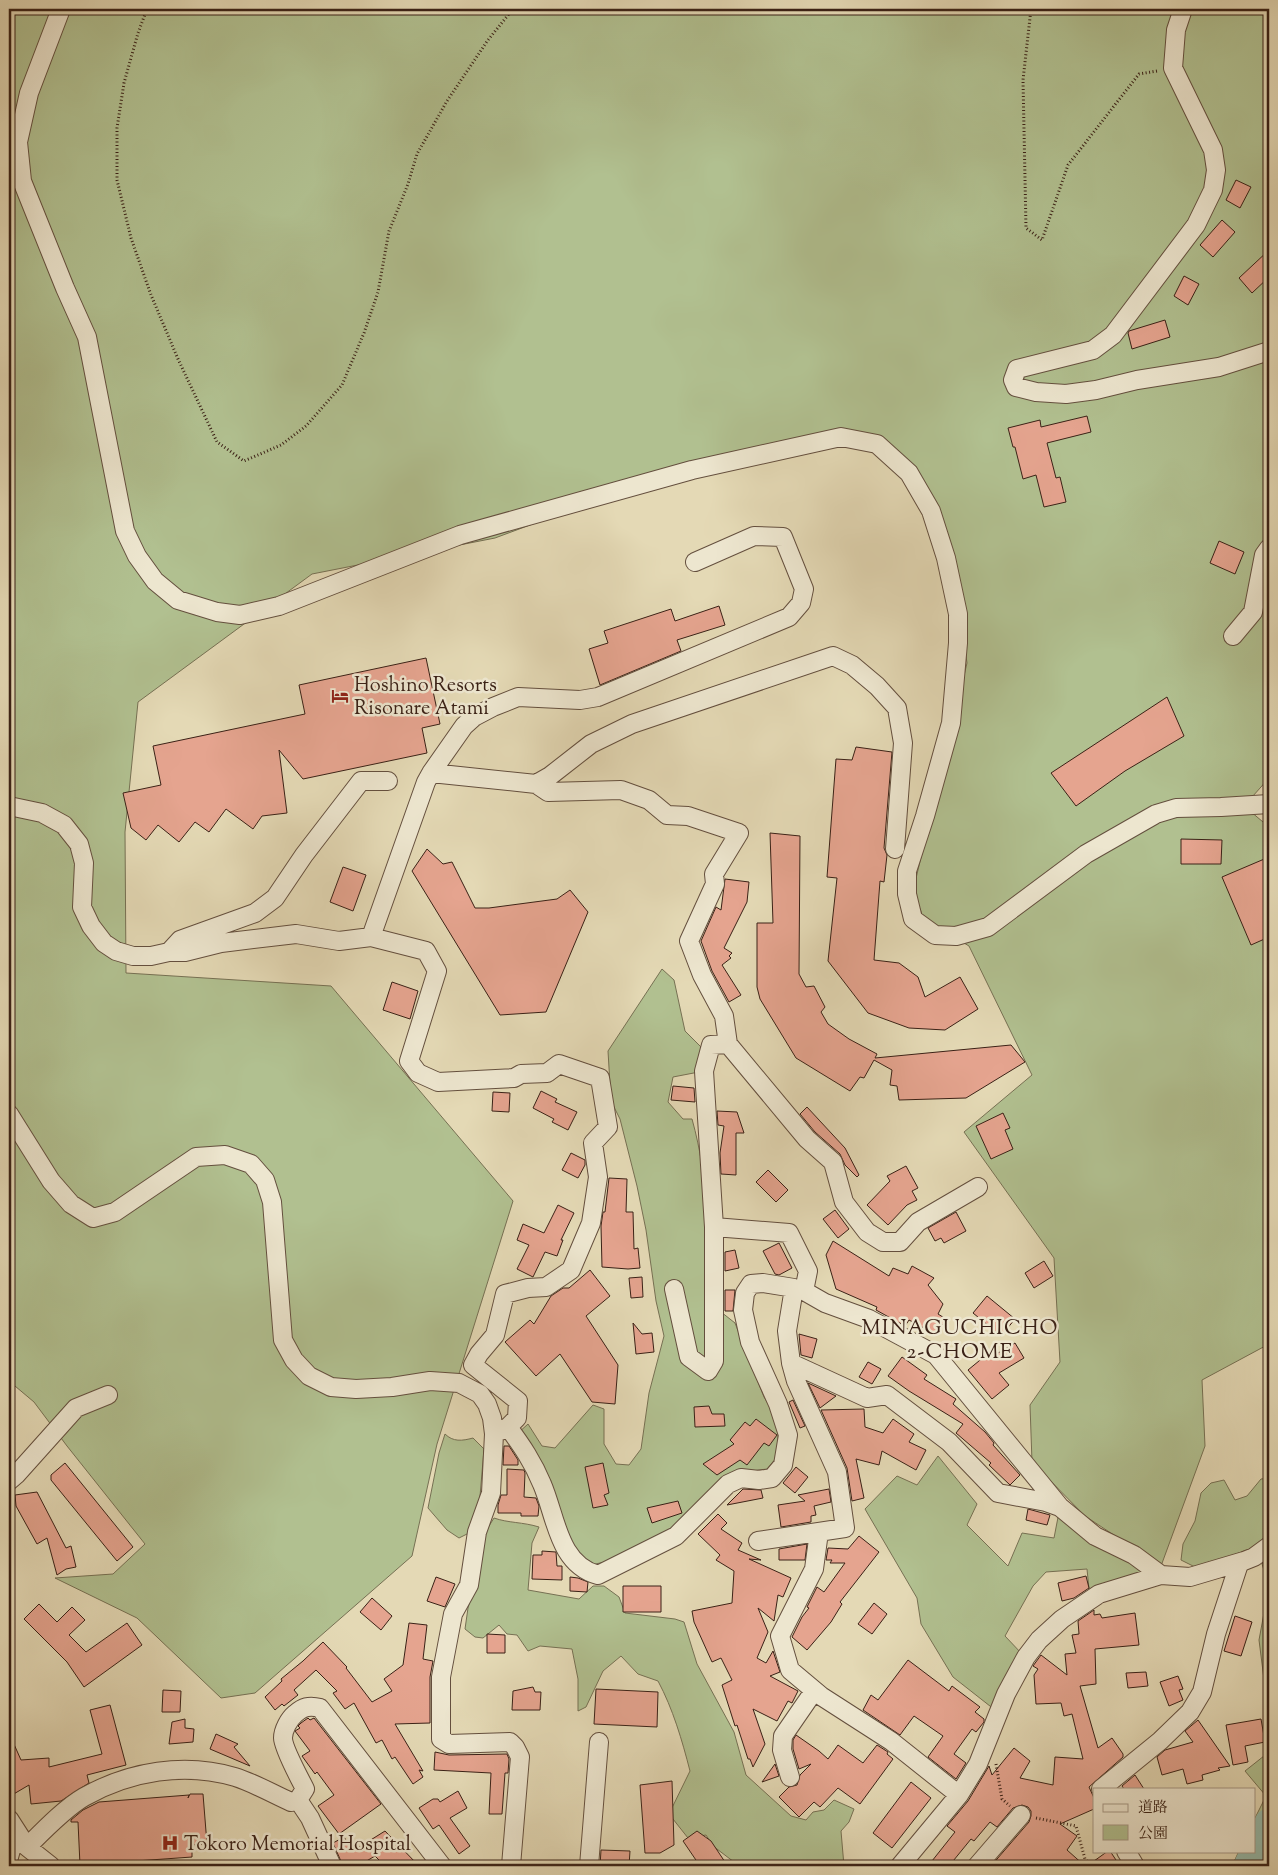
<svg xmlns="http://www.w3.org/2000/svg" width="1278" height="1875" viewBox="0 0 1278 1875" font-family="'Sorts Mill Goudy','Noto Serif JP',serif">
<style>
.green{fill:#b1c090;stroke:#767053}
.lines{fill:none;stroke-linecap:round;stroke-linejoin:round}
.river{stroke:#96baaa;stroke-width:29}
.building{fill:#e5a48f;stroke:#3a2116}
.minor-casing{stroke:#644f3e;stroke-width:20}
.path{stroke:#3a2116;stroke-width:3;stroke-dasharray:1 2.5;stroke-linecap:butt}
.minor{stroke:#ede6cf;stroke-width:18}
.labels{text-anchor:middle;stroke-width:5;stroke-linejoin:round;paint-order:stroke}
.poi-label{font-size:20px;fill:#3a2116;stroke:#ede6cf;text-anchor:start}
.neighbourhood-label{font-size:21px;letter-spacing:1px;fill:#3a2116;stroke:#ede6cf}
</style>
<rect width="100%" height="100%" fill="#e4d9b5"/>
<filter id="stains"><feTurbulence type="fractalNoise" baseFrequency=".004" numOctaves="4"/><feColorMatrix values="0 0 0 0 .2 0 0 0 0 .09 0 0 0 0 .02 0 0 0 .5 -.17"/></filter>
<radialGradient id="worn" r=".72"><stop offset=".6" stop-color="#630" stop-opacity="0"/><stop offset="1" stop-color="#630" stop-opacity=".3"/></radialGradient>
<path class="green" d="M9,9H1269V778L1244,806L1269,827V1344L1202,1380L1205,1446L1161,1566L1085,1516L1032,1462L1030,1405L1060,1362L1054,1258L964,1132L1032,1075L969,946L924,919L913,891L967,663L952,555L913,473L857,431L718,455L495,538L312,574L138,702L125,832L126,973L331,986L513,1201L437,1444L412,1556L255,1693L221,1698L137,1618L55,1578L113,1574L145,1544L67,1446L34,1402L9,1381Z
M662,969L674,980L685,1031L703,1049L704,1071L673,1077L668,1102L683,1119H692C709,1180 710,1245 716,1308L735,1323L764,1397L776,1417L778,1437L777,1457L767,1469L736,1473L696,1511L661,1537L611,1561L595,1564L575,1554L551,1482L518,1433L528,1424L542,1446L555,1448L593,1405L604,1409V1444L616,1464L629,1465L641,1449L649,1393L664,1336L656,1301L646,1230L637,1186L620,1119L611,1101L608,1051Z
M445,1434C453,1442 462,1441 473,1438L484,1449L478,1520L469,1533L459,1538L447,1530L428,1508L439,1453Z
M938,1456L977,1504L967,1525L1008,1566L1022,1533L1054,1538L1060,1507L1153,1570L1089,1589L1087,1569L1046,1572L1033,1586L1005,1636L1022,1654L995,1710L953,1677L921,1624L917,1598L865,1509L897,1476L917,1485Z
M1269,1478V1540L1264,1546L1244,1551L1199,1569L1181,1560L1183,1544L1195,1521L1201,1493L1211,1483L1224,1480L1235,1500L1247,1496L1261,1479Z
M494,1518C508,1523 523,1522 539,1527L532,1543L528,1590L579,1599L593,1586H604L619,1597L625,1613L675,1619L684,1622L697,1664L734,1732L746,1775L791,1816L806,1820L813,1812L824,1810L834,1800L854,1809L849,1822L841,1831L844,1866H736L734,1862L713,1846L706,1835L688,1838L669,1814L690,1771C682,1740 673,1709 658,1681L638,1674L621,1656L603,1671L586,1707L578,1711V1679L572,1649L540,1646L528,1651L517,1635L507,1634L499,1625L483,1638L475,1637L465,1629L468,1608L481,1560L484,1534Z
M1269,1557V1705L1267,1703L1259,1640L1269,1586L1262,1564Z
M1269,1752V1846L1260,1866H1232L1239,1851H1254V1820L1266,1796L1245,1771Z"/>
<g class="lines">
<path class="river" d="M1248,1866L1269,1823"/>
</g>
<path class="building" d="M1236,180L1251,187L1240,208L1226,200Z
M1222,220L1235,232L1213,257L1200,245Z
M1269,250V277L1252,293L1239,278Z
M1184,276L1199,284L1188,305L1174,296Z
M1165,320L1170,337L1132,349L1128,333L1129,331Z
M1087,416L1091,432L1047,443L1056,478L1060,477L1066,502L1044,507L1036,475L1023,479L1015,447H1013L1008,428L1040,420L1041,427Z
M1219,541L1244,552L1235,574L1210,563Z
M719,606L725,625L677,640L681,651L600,685L589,649L608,643L604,631L671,609L675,621Z
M426,658L440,724L422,728L427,753L303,779L279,750L287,813L262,816L253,829L226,809L209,832L195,822L179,842L158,825L146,840L131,828L123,793L161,785L153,746L305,714L299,685Z
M1167,697L1184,736L1125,771L1076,806L1051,773Z
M856,747L892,752L884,848L887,855L884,882L880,881L874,960L899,963L918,977L925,997L960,977L978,1009L945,1030L909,1028L868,1013L828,961L837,878L827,877L836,759L852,760Z
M770,833L800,836L799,974L806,987L814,986L825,1007L821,1012L828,1024L849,1039L877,1054L875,1058L1011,1045L1025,1062L966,1098L899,1100L897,1086L890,1085L892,1070L874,1060L864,1078L860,1077L850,1091L796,1058L760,999L757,987V923H773Z
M1181,839L1222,840L1221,864H1181Z
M427,849L443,864L452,862L475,908H489L557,899L570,890L588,912L546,1012L500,1015L412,871Z
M1269,857V937L1251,945L1222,877Z
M343,867L366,875L353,911L330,902Z
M725,879L749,882L747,902L724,948L732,953L729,956L731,958L722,965L741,995L729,1002L712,971L701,941L716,907L721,910Z
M392,982L418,991L410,1019L383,1010Z
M673,1086L694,1088L695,1102L671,1100Z
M541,1091L557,1099L555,1102L577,1112L568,1130L552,1122L554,1119L533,1108Z
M493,1092L510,1093L509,1112L492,1111Z
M807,1107L845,1148L859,1175L857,1177L845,1165L840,1154L815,1132L800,1114Z
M717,1111L737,1112L744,1133H736V1175L721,1174L720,1153L724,1126L718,1125Z
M1003,1113L1010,1128L1005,1130L1013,1149L991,1159L976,1126Z
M571,1153L585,1160V1165L578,1178L562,1170Z
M906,1166L918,1188L912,1191L917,1200L907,1205L888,1225L867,1205L890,1181L887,1176Z
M768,1170L788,1190L776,1202L756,1182Z
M609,1178L627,1179L626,1212H633L634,1249L638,1248L640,1268L628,1269L602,1267L601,1226L603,1212H605Z
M558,1205L574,1213L561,1240H563L557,1256L545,1252L533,1277L517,1269L529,1245L517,1240L523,1224L544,1233Z
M835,1210L849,1229L838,1238L823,1219Z
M956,1212L966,1231L944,1243L941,1238L935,1241L928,1228Z
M833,1241L889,1276L893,1268L908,1274L912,1266L934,1278L928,1285L943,1304L938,1314L946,1319L937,1335L909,1320L905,1326L876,1310L877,1307L836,1289L826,1255Z
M779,1243L792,1268L779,1275L775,1274L763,1251Z
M735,1250L739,1268L725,1271V1252Z
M1044,1261L1053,1276L1034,1288L1025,1273Z
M590,1270L610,1296L586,1316L618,1365L615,1404L592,1402L560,1354L536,1376L505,1342L530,1320L534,1324L551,1296L563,1288H569Z
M642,1277L643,1297L631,1298L629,1278Z
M725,1290H735L733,1311H725Z
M987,1296L1015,1319L1001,1336L973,1313Z
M633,1323L642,1334L652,1333L654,1352L636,1354Z
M799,1334L817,1339L812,1358L801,1355Z
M1015,1343L1024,1358L999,1373L1009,1385L992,1399L968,1370L985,1356L988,1359Z
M902,1357L927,1375L924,1379L956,1399L953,1404L985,1432L994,1443L993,1445L1020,1475L1010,1485L989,1465L991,1463L956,1433L963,1424L909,1391L888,1376Z
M868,1362L881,1369L872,1384L859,1377Z
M808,1383L836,1396L820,1408Z
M793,1400L805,1426L800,1428L789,1402Z
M709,1406L712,1414H724L725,1426L695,1427L694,1407Z
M864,1409L865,1427L883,1433L893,1419L914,1434L909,1442L926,1450L916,1470L882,1451L879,1465L856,1459L864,1498L852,1501L847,1468L821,1410Z
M756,1419L777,1435L769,1446L764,1443L747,1465L740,1460L717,1475L703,1464L734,1444L730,1440L745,1422L750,1426Z
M504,1446H509L518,1460V1465H503Z
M65,1463L133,1547L117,1561L51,1480V1475Z
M603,1463L609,1493L604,1495L608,1505L593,1508L585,1467Z
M796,1467L808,1477L795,1493L783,1483Z
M507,1469L524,1470L525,1473L524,1497L536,1498L539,1506L538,1516H521V1513H498V1505L501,1495H507Z
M743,1489L761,1490L763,1498L727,1505Z
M829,1489L831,1502L814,1506L816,1515L811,1516V1522L781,1527L778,1505L805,1501L798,1495Z
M37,1492L66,1548L71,1546L76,1567L66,1569L57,1575L47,1538L37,1544L16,1506L15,1495Z
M678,1501L682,1513L652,1523L647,1508Z
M1028,1509L1050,1515L1047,1525L1026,1520Z
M718,1514L727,1523L721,1529L742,1543L738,1550L761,1560L749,1559L791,1578L783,1597L778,1595L774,1621L758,1608L768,1632L757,1658L766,1663L773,1651L780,1672L770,1676L798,1691L792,1703L788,1701L777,1721L753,1709L765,1744L753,1767L750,1759H748L737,1725L735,1726L722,1685L732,1680L721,1658L712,1662L694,1622L692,1611L732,1603L734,1571L716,1560L720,1555L698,1534Z
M859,1536L879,1552L840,1602L842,1604L831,1622L807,1650L792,1637L802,1617L809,1608L807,1607L817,1587L824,1592L845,1563H830L832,1560H826L828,1548L848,1549Z
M807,1544L805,1560H779V1549Z
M542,1551L556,1552L557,1566H562V1580L532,1579L533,1555H542Z
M1086,1576L1089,1588L1074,1598L1062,1601L1058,1583Z
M436,1577L455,1584L445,1607L427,1601Z
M570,1577L578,1578L588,1582L587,1592L570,1591Z
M623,1586H661V1612H623Z
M372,1598L392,1616L381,1630L360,1612Z
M874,1603L887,1614L872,1634L858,1624Z
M39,1604L57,1622L72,1607L85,1620L69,1635L86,1652L127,1623L142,1645L84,1687L67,1662L24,1619Z
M1094,1610V1615L1100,1614L1102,1618L1135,1613L1139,1645L1095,1649L1096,1684L1080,1686L1098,1748L1112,1738L1123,1754V1757L1089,1787L1094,1798V1809L1060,1824L1077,1836L1067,1850L1085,1866H991L1029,1822L1031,1816V1811L1028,1807L1022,1805L1013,1808L997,1827L990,1822L974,1841L971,1839L949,1866H928L955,1832L947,1826L968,1801L989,1766L992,1775L1014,1748L1030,1761L1020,1778L1053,1785L1055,1757L1083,1759L1072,1714L1064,1716L1061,1703L1036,1704L1034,1675L1038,1669L1033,1666L1041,1655L1067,1675L1065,1654L1076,1653L1072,1635L1079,1634L1078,1621Z
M1235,1616L1252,1622L1241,1656L1224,1651Z
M409,1623L427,1625L423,1659L433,1661L430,1677V1723L395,1724L423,1771L419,1770L423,1777L413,1784L395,1757L392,1759L382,1740L376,1743L354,1703L345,1709L333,1693L337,1691L316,1670L294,1690L298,1695L284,1706L282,1704L275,1710L265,1697L282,1681L281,1679L303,1661L323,1642L347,1667L346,1668L372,1702L392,1691L384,1679L403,1665Z
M487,1634L505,1635V1653H487Z
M908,1660L949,1691L952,1686L980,1707L975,1712L984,1719V1722L976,1732L972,1729L954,1754L966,1763L956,1779L928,1757L943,1736L914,1716L900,1735L863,1710L871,1695L878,1700Z
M1146,1672L1148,1686L1128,1688L1126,1673Z
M1178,1676L1183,1689L1179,1690L1183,1700L1169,1706L1160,1682Z
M533,1687L535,1692H541L540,1710H512L513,1691Z
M596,1689L658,1692L657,1727L594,1724Z
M163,1690L181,1691L180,1712H162Z
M110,1705L126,1765L87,1775L89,1783L61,1801L31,1804L29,1785L12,1795L9,1785V1733L21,1760L49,1758V1767L102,1754L90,1710Z
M308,1718L310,1720L314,1718L381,1804L339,1834L318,1806L334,1795L317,1772L315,1774L302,1756L310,1751L295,1731L300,1728L298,1726L301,1723Z
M185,1719V1728L194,1729L193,1742L169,1744L172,1722Z
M1261,1719L1265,1742L1245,1746L1248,1762L1233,1765L1226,1725Z
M1198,1720L1230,1766L1218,1768L1220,1770L1202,1775L1203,1780L1187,1784L1183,1769L1162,1775L1157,1757L1165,1750L1193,1742L1185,1731Z
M216,1734L238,1744L234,1747L250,1766L210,1749Z
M796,1735L819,1751L828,1759L838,1745L863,1763L877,1745L888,1752L887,1754L893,1759L860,1804L838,1788L820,1807L814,1802L799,1817L779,1797L789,1787L797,1785L800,1775L811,1764L799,1769L793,1749V1740Z
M435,1752L449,1755L507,1754L509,1759L508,1773H505L502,1814H489L491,1773L434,1770Z
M775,1764L779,1776L762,1782Z
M1135,1775L1144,1789H1124L1122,1786Z
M672,1781L674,1845L660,1853H645L640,1785Z
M911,1782L931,1798L892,1848L873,1833Z
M458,1791L467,1808L450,1818L470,1846L459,1854L439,1825L433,1829L419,1808L433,1799H438L440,1802Z
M190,1794H203L207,1844L192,1845V1857L80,1865L78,1822H71V1820L83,1810L99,1802L189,1795L188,1798Z
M385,1831L419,1866H385L375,1856L358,1866H343L333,1843L344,1837L353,1851Z
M697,1831L711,1841L725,1862L719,1866H700L683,1841Z
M601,1850L630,1851L629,1866H600Z
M1108,1851H1110L1120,1866H1087Z"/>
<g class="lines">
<g class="minor-casing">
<path id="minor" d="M61,9L29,93L18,142L22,181L65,288L87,337L125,531L137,556L155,581L178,600L217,612L240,615L279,606L460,535L692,470L841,437L877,444L909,473L931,511L946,558L958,614V643L951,723L925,816L907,871V894L913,919L935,935L956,936L988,927L1086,854L1156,814L1176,808L1221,807L1269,804
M1183,9L1176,30L1173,68L1213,150L1216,170L1213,190L1196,225L1113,335L1093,350L1017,369L1013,380L1016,387L1036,392L1066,394L1096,390L1137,380L1219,367L1269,351
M1233,636L1253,612L1264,555L1269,548
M431,773L464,726L474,717L493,707L518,697L580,700L598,697L789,617L801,603L804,589L783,537L754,536L695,562
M536,784L548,792L621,790L649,800L667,815L688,816L739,833L714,874L715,884L689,941L702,975L724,1016L728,1044
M9,806L42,813L64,825L79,844L84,863L82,907L91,926L104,943L116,951L133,956H151L169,952H185L221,943L296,934L339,941L371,937L426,951L437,971L409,1061L418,1073L438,1082L514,1078L521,1074L547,1073L559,1064L600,1078L608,1127L593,1143L598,1177L591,1223L571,1270L546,1287L528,1288L505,1294L495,1335L479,1354L473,1365L518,1401L517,1418L508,1427L494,1434L491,1493L477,1532L469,1585L453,1614L441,1677V1739L449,1744L510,1742L515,1747L520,1757L511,1866
M371,937L426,782L431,773L536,784L550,776L591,744L632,724L833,656L852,665L877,686L897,708L903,743L895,849
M169,952L180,940L255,913L275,898L304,855L361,781H388
M9,1114L51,1181L71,1204L93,1218L115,1212L196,1157L225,1155L251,1164L265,1180L272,1202L283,1340L294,1360L309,1376L331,1387L356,1389L392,1387L430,1381L459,1383L480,1394L487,1404L492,1418L494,1434
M794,1288L804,1291L825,1303L869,1319L936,1355L1060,1507
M674,1289L689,1357L708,1371L714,1361V1227
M804,1291L808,1271L789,1233L714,1227L704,1071L711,1045L728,1044L807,1139L833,1162L844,1202L867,1232L883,1242H900L918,1222L978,1187
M508,1427C522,1446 533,1462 542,1484C556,1516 558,1564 598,1575L676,1536L728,1484L741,1478L759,1480L772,1478L783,1465L788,1435L778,1404L750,1342L743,1310L745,1293L751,1284L763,1283L794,1288L787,1331L791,1363L867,1398L887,1395L949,1442L998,1493L1046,1502L1060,1507L1095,1536L1134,1555L1161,1575
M9,1481L16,1475L76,1408L108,1395
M819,1532L814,1569L780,1636L790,1670L821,1696L891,1741L959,1795
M758,1541L845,1528L837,1472L796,1381L791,1363
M790,1777L782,1750L783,1736L814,1691
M1101,1789L1160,1741L1190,1712L1202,1692L1216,1634L1239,1564
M298,1800L310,1818L332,1866
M9,1819L27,1847L51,1866
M27,1847C43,1831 65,1808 84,1797C130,1771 185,1762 235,1777C254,1783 273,1794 291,1802L298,1800L305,1789C300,1779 283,1748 283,1738C283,1730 289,1719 295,1714C303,1707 309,1705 320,1708L442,1866
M1126,1851L1135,1866
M9,1857L16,1832
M589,1866L599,1742
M900,1866L959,1795L978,1764L1006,1694L1026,1657L1039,1640L1062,1619L1099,1594L1161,1575L1190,1577L1244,1561L1254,1557L1269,1546
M977,1866L1021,1815"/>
</g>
<path class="path" d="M147,9L138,33L124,83L117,128V180L131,238L151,295L178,359L217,442L244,461L281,445L306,426L342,385L364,333L378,292L389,231L408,184L417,154L447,101L488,40L513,9
M1031,9L1023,80L1026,228L1042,240L1068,165L1139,74L1157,71
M996,1764L1002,1799L1010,1806
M1036,1818L1076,1826L1085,1859L1091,1866"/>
<use href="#minor" class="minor"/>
</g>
<defs>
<g id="hotel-bare" transform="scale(1.35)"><path d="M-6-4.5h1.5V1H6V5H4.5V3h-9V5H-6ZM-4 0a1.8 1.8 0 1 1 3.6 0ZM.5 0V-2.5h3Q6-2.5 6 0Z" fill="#8f2418" stroke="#ede6cf" stroke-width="2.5" paint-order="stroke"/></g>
<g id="hospital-bare" transform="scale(1.35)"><path d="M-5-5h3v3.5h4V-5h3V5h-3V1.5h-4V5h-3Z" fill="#8f2418" stroke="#ede6cf" stroke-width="2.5" paint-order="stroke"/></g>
</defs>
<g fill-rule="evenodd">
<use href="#hotel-bare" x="340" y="696"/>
<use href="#hospital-bare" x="170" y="1843"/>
</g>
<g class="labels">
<g class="poi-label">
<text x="354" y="691">Hoshino Resorts<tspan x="354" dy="23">Risonare Atami</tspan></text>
<text x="184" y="1850">Tokoro Memorial Hospital</text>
</g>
<g class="neighbourhood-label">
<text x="960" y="1334">MINAGUCHICHO<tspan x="960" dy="24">2-CHOME</tspan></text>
</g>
</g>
<rect width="1278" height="1875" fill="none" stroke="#e4d9b5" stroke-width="30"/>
<rect x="10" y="10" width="1258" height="1855" fill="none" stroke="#3a2116" stroke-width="2.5"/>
<rect x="15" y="15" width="1248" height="1845" fill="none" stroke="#3a2116"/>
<rect x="1093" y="1788" width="162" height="65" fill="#ede6cf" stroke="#a59785"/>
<rect x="1103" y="1804" width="25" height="8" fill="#ede6cf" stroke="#a59785"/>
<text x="1138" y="1812" font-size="15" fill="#3a2116">道路</text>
<rect x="1103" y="1825" width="25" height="15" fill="#b1c090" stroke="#a59785"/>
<text x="1138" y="1838" font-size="15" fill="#3a2116">公園</text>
<rect width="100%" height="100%" filter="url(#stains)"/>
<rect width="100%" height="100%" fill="url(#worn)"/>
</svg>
